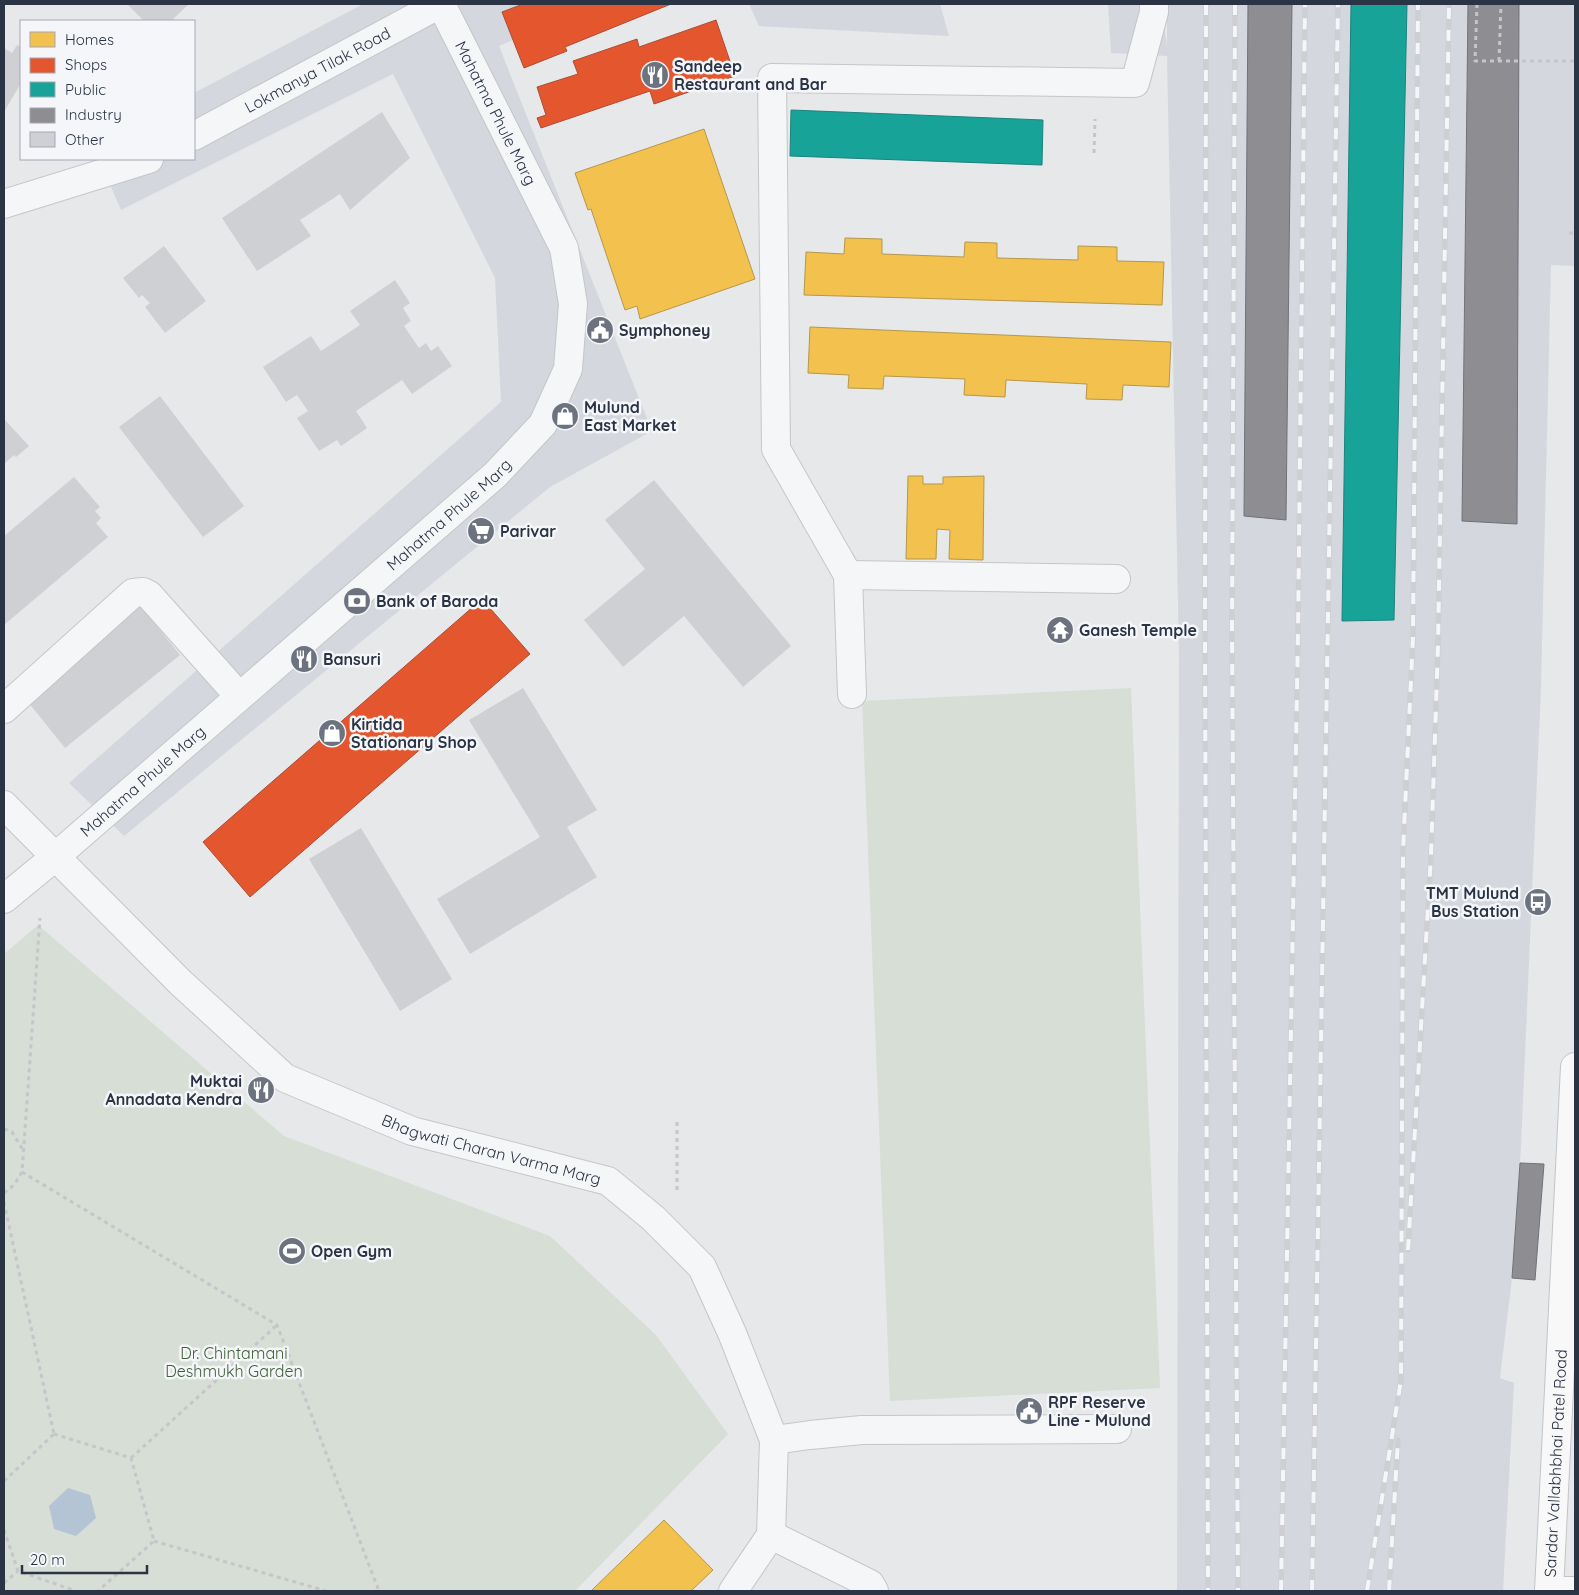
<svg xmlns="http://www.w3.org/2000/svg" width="1579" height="1595" viewBox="0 0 1579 1595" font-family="Quicksand,sans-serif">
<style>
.built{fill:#d4d7dd}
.green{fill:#d6ded6}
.water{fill:#b4c4d5}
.homes{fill:#f2c14e;stroke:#b6974b}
.shops{fill:#e4572e;stroke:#ac4c35}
.public{fill:#17a398;stroke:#1d827f}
.industry{fill:#8d8d92;stroke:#70727b}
.building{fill:#ced0d3}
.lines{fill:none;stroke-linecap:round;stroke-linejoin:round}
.minor-casing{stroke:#c4c6c8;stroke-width:30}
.major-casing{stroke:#c2c5c8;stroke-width:30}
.path{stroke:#c5c6ca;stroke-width:3;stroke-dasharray:4 4;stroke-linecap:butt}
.minor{stroke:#f5f6f7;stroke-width:28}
.major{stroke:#f8f8f8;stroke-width:28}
.rail-casing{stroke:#cecfd2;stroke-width:5.5}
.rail{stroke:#f4f6f9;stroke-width:4;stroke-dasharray:11;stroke-linecap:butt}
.labels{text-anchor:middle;stroke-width:5;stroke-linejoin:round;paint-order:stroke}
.poi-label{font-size:16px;font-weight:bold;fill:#2b3445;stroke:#f4f6f9;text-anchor:start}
.street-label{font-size:16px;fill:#2b3445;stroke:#f4f6f9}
.park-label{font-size:16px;fill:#3f6138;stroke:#f4f6f9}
</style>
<rect width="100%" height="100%" fill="#e6e8ea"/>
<path class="built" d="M363,4H595L499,46L652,431L550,487L124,836L69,783L501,402L495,278L393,74L121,210L99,159H194V93Z
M749,4H940L949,36L759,26Z
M1108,4H1162L1167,48V4H1575V266L1551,265L1541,687L1521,1146L1512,1278L1500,1378L1514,1383L1503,1591H1177L1179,654L1167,56L1111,53Z"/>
<path class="green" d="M1131,688L1160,1388L890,1401L862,701Z
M38,925L284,1136L550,1236L656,1335L728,1434L575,1591H4V954Z"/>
<path class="water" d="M68,1488L90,1495L96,1518L76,1536L54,1529L49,1506Z"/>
<path class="homes" d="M704,129L755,279L640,319L637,306L625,310L591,209L588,210L575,173Z
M845,238L882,239V254L964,257L965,242L997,243V258L1078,260V246L1117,247V261L1164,262L1162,305L804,295L806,252L844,254Z
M810,327L1171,342L1169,387L1123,385L1122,400L1086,399L1087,384L1006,380L1005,397L964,395L965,379L884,376L883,389L848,388L849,375L808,373Z
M908,476H923V484H943V477L984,476L983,560L949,559L950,530L937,529L936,559H906Z
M664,1520L713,1570L691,1591H591Z"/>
<path class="shops" d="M523,4H671L565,47L567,51L524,68L502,12Z
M716,20L735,76L654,104L650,91L541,128L537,118L546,115L537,87L578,74L573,61L637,39L639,47Z
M482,599L530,654L250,897L203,842Z"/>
<path class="public" d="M1351,4H1407L1394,620L1342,621Z
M791,110L1043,120L1042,165L790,156Z"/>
<path class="industry" d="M1248,4H1292L1286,520L1244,516Z
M1468,4H1519L1517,524L1462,521Z
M1520,1163L1544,1164L1535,1280L1512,1278Z"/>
<path class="building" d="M127,4H189L171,21H144Z
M17,45L21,47V83L4,112V48L12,53Z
M382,112L410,158L350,210L340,194L300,220L311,236L257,271L222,218Z
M164,246L206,301L165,333L145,307L150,303L142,295L139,298L123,278Z
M395,280L410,303L403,308L411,321L404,326L419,348L426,343L431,351L438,346L452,366L412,394L402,380L356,411L367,428L341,446L337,440L319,451L297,418L308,411L297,395L286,402L263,367L311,336L321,351L360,325L350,311Z
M160,396L244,506L203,537L119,427Z
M4,419L29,446L16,457L14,455L4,464Z
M74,477L100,507L95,511L101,518L96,523L108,537L4,625V536Z
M654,480L791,646L743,687L684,616L623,667L584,620L645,569L605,520Z
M139,604L180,655L65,748L24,697Z
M523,688L597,810L567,827L597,877L470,954L437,899L540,837L469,720Z
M361,828L452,979L400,1011L309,859Z"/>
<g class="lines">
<g class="minor-casing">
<g id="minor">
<path id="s1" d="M194,136L440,4"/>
<path d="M4,204L149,159"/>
<path d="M848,575L1116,579"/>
<path d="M852,694L848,575L776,449L772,78L1135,83L1154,12V4"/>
<path d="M4,709L133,593L143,592L149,595L239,696"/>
<path id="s2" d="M4,805L181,983L285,1078L412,1131L608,1181L653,1218L702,1267L732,1333L774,1440L771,1535L733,1591"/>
<path id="s3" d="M4,899L55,857L495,475L543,424L568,369L573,304L564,248L441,4"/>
<path d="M774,1440L810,1435L862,1430L1117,1429"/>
<path d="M771,1535L870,1584L874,1591"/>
</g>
</g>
<g class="major-casing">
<g id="major">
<path id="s4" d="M1549,1591L1575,1067"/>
<path d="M1549,1591H1575"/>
</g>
</g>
<path class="path" d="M1477,4L1475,61H1575
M1499,61L1501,4
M1094,153L1095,119
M1569,233H1575
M677,1122V1191
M4,1129L12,1132L23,1150
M22,1172L277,1325L379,1591
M4,1193L14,1185L22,1172L40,918
M4,1202L54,1434
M54,1434L131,1458L154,1541L98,1591
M131,1458L277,1325
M4,1481L54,1434
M4,1530L18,1571L76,1591
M154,1541L326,1591
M4,1583L18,1571"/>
<use href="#minor" class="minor"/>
<use href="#major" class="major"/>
<g class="rail-casing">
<path id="rail" d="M1206,4L1205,628L1208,1591
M1235,4L1232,628L1238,1591
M1408,1250L1431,855L1438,645L1449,4
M1281,1591L1298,633L1305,4
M1312,1591L1338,4
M1367,1591L1401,1380L1403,851L1413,637L1418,4
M1389,1591L1398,1440"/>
</g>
<use href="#rail" class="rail"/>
</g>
<defs>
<g id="restaurant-disc" transform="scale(1.4375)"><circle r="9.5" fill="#6c737f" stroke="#f4f6f9"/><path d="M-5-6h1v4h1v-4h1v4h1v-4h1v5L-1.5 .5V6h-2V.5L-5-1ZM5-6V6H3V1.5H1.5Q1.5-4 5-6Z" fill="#fff"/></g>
<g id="civic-disc" transform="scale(1.4375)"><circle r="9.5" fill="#6c737f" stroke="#f4f6f9"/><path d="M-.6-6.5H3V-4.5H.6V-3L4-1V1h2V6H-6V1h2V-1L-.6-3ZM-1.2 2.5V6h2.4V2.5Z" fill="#fff"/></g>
<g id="shop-disc" transform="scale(1.4375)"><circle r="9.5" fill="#6c737f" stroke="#f4f6f9"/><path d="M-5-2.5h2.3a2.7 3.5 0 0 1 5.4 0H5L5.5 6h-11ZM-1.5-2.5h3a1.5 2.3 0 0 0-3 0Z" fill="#fff"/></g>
<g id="supermarket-disc" transform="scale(1.4375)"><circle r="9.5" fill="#6c737f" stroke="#f4f6f9"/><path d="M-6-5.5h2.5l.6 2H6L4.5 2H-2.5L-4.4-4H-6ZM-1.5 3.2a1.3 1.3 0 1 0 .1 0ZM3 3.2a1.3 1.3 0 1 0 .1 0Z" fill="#fff"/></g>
<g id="bank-disc" transform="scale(1.4375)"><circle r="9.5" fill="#6c737f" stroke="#f4f6f9"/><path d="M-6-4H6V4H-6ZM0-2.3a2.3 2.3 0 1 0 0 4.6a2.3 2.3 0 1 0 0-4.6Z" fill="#fff"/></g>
<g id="temple-disc" transform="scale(1.4375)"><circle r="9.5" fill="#6c737f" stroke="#f4f6f9"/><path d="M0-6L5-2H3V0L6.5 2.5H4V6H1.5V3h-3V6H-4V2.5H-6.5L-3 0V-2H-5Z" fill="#fff"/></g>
<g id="bus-disc" transform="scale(1.4375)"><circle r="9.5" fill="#6c737f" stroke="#f4f6f9"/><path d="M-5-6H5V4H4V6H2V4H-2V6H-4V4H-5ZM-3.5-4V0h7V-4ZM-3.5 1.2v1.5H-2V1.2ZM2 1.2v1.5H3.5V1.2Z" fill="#fff"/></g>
<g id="stadium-disc" transform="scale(1.4375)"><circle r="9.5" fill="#6c737f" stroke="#f4f6f9"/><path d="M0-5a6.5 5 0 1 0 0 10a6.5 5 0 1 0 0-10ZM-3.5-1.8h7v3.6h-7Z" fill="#fff"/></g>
</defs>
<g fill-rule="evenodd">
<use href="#restaurant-disc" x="655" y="75"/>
<use href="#civic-disc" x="600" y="330"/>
<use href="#shop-disc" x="565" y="416"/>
<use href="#supermarket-disc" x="481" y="531"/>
<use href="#bank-disc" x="357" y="601"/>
<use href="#temple-disc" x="1060" y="630"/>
<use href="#restaurant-disc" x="304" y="659"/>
<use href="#shop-disc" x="332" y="733"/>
<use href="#bus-disc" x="1538" y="902"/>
<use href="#restaurant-disc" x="261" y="1090"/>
<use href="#stadium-disc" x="292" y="1251"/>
<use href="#civic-disc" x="1029" y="1411"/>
</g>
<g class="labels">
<g class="poi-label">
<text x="674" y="72">Sandeep<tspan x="674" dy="18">Restaurant and Bar</tspan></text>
<text x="619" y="336">Symphoney</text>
<text x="584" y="413">Mulund<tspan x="584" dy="18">East Market</tspan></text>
<text x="500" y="537">Parivar</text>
<text x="376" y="607">Bank of Baroda</text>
<text x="1079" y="636">Ganesh Temple</text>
<text x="323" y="665">Bansuri</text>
<text x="351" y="730">Kirtida<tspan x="351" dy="18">Stationary Shop</tspan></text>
<text x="1519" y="899" text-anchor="end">TMT Mulund<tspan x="1519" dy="18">Bus Station</tspan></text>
<text x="242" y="1087" text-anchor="end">Muktai<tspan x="242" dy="18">Annadata Kendra</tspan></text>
<text x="311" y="1257">Open Gym</text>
<text x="1048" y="1408">RPF Reserve<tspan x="1048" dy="18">Line - Mulund</tspan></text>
</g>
<g class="street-label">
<text dy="6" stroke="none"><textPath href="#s1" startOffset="140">Lokmanya Tilak Road</textPath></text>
<text transform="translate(496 113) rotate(63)" y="6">Mahatma Phule Marg</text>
<text dy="6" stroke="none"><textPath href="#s3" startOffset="588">Mahatma Phule Marg</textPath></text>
<text dy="6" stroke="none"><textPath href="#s3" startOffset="182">Mahatma Phule Marg</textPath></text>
<text dy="6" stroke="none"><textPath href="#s2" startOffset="611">Bhagwati Charan Varma Marg</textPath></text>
<text dy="6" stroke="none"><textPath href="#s4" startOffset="128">Sardar Vallabhbhai Patel Road</textPath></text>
</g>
<g class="park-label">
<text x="234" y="1359">Dr. Chintamani<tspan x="234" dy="18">Deshmukh Garden</tspan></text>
</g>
</g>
<rect width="1579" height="1595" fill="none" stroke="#2b3445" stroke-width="10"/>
<rect x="20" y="20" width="175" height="140" fill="#f4f6f9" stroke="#a4a8b1"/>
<rect x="30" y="32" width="25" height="15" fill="#f2c14e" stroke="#a4a8b1"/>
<text x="65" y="45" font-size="15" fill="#2b3445">Homes</text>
<rect x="30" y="58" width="25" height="15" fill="#e4572e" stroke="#a4a8b1"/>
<text x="65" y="70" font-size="15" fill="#2b3445">Shops</text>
<rect x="30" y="82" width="25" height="15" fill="#17a398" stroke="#a4a8b1"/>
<text x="65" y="95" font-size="15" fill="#2b3445">Public</text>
<rect x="30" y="108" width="25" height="15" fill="#8d8d92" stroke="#a4a8b1"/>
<text x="65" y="120" font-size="15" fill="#2b3445">Industry</text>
<rect x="30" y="132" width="25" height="15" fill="#ced0d3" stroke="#a4a8b1"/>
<text x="65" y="145" font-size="15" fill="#2b3445">Other</text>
<path d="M22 1565v8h125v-8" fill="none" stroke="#2b3445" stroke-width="2.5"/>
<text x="30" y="1565" font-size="15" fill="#2b3445" stroke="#f4f6f9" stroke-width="4" paint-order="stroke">20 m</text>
</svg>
